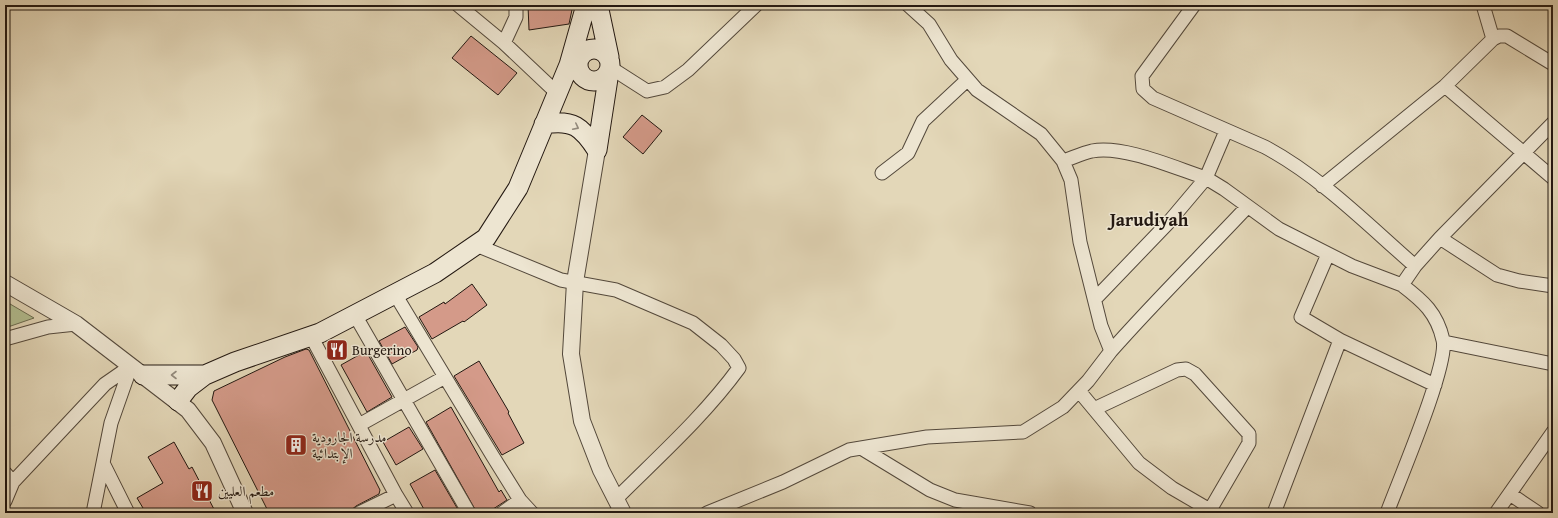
<svg xmlns="http://www.w3.org/2000/svg" width="1558" height="518" viewBox="0 0 1558 518" font-family="'Gentium Book Plus',Amiri,serif">
<style>
.green{fill:#b2be90;stroke:#6a6b50}
.building{fill:#d49a89;stroke:#231811}
.lines{fill:none;stroke-linecap:round;stroke-linejoin:round}
.minor-casing{stroke:#53483b;stroke-width:15}
.tertiary-casing{stroke:#53483b;stroke-width:18}
.secondary-casing{stroke:#231811;stroke-width:21}
.minor{stroke:#ede5d1;stroke-width:13}
.tertiary{stroke:#ede5d1;stroke-width:16}
.secondary{stroke:#ede5d1;stroke-width:19}
.oneway{stroke:#92897b}
.labels{text-anchor:middle;stroke-width:3;stroke-linejoin:round;paint-order:stroke}
.poi-label{font-size:14px;fill:#231811;stroke:#ede5d1;text-anchor:start}
.district-label{font-size:18px;font-weight:bold;fill:#231811;stroke:#ede5d1}
</style>
<rect width="100%" height="100%" fill="#e3d7b8"/>
<filter id="stains"><feTurbulence type="fractalNoise" baseFrequency=".005" numOctaves="4"/><feColorMatrix values="0 0 0 0 .2 0 0 0 0 .09 0 0 0 0 .02 0 0 0 .5 -.17"/></filter>
<radialGradient id="worn" r=".72"><stop offset=".6" stop-color="#630" stop-opacity="0"/><stop offset="1" stop-color="#630" stop-opacity=".3"/></radialGradient>
<path class="green" d="M5,301L34,318L5,328Z"/>
<path class="building" d="M528,5H573L569,24L529,30Z
M471,36L517,73L498,95L452,58Z
M642,115L662,131L643,154L623,137Z
M472,284L487,305L464,322L463,321L432,339L419,317L444,302L445,304Z
M405,327L418,347L417,350L392,364L379,341Z
M306,349L309,350L380,490L379,494L356,506L348,513H269L212,400L214,391L285,357Z
M366,351L392,397L367,412L341,365Z
M479,361L509,412L508,413L524,443L502,455L454,376Z
M451,407L499,492L501,490L507,500L487,513H477L426,422Z
M409,427L423,449L396,465L383,442Z
M174,442L189,469L192,467L216,513H146L137,498L163,483L148,457Z
M435,470L460,513H426L410,484Z"/>
<g class="lines">
<g class="minor-casing">
<path id="minor" d="M458,5L504,43
M516,5V17L504,43L557,93
M1194,5L1142,76L1143,89L1153,98L1265,147C1321,177 1368,225 1415,266
M1483,5L1493,39
M611,68L647,91L665,87L688,70L756,5
M1445,86L1493,39L1499,36H1507L1553,64
M1063,161C1072,158 1083,153 1092,151C1124,145 1175,168 1206,178L1226,131
M882,173L908,153L923,121L967,80
M1322,186L1445,86L1553,178
M1440,238L1497,275L1519,281L1553,286
M476,245L561,280L616,290L693,323L721,345L734,359L739,368C704,416 659,456 617,498
M1328,254L1301,317L1340,340
M395,294L492,455L520,500L532,513
M1095,299L1168,223L1206,178L1224,189L1279,229L1352,266L1402,285
M355,315L469,513
M311,336L396,495L359,513
M5,339L48,327L76,324
M1444,342L1553,364
M1111,351C1155,301 1202,255 1247,207
M1079,391L1139,463L1172,488L1215,513
M1094,409L1177,370L1186,369L1195,374L1249,434V443L1210,510
M359,425L445,377
M861,448L930,490L955,500L1030,513
M104,465L128,513
M5,473L13,482
M1510,494L1538,513
M396,495L407,513
M5,501L13,482L105,384L131,366
M93,513L111,423L131,366
M502,513L520,500
M707,513L783,482L849,450L927,437L1023,432L1063,407L1088,381L1111,351L1101,326L1080,242L1071,180L1063,161L1041,134L977,90L951,60L929,24L908,5
M1274,513L1340,340L1435,385
M1387,513C1398,483 1449,364 1443,340C1437,313 1423,301 1402,285L1415,266L1440,238L1553,123
M1496,513L1553,432"/>
</g>
<g class="tertiary-casing">
<path id="tertiary" d="M597,150L575,282L571,354L582,421L601,470L623,513
M5,283L76,324L188,410L213,443L245,513"/>
</g>
<g class="secondary-casing">
<path id="secondary" d="M598,5L609,57
M578 65a16 16 0 1 1 32 0a16 16 0 1 1-32 0Z
M544,124C573,119 582,127 597,150
M597,150L609,72
M143,375H205
M178,401L188,388L205,375L235,362L320,333L435,273L486,238L518,188L569,65L586,5"/>
</g>
<use href="#minor" class="minor"/>
<use href="#tertiary" class="tertiary"/>
<use href="#secondary" class="secondary"/>
</g>
<defs><path id="oneway-chevron" d="M-2-3.5L2.5 0L-2 3.5" fill="none" stroke-width="1.6" stroke-linecap="round" stroke-linejoin="round"/></defs>
<g class="oneway">
<use href="#oneway-chevron" transform="translate(576 127) rotate(27)"/>
<use href="#oneway-chevron" transform="translate(174 375) rotate(-180)"/>
</g>
<defs>
<g id="restaurant-square" transform="scale(1.15)"><rect x="-9" y="-9" width="18" height="18" rx="4" fill="#8f2418" stroke="#ede5d1"/><path d="M-5-6h1v4h1v-4h1v4h1v-4h1v5L-1.5 .5V6h-2V.5L-5-1ZM5-6V6H3V1.5H1.5Q1.5-4 5-6Z" fill="#fff"/></g>
<g id="building-square" transform="scale(1.15)"><rect x="-9" y="-9" width="18" height="18" rx="4" fill="#8f2418" stroke="#ede5d1"/><path d="M-4-6H4V6H1V3H-1V6H-4ZM-2.5-4.3h1.7v1.8h-1.7ZM.8-4.3h1.7v1.8H.8ZM-2.5-1h1.7V.8h-1.7ZM.8-1h1.7V.8H.8Z" fill="#fff"/></g>
</defs>
<g fill-rule="evenodd">
<use href="#restaurant-square" x="337" y="350"/>
<use href="#building-square" x="296" y="445"/>
<use href="#restaurant-square" x="202" y="491"/>
</g>
<g class="labels">
<g class="poi-label">
<text x="352" y="355">Burgerino</text>
<text x="312" y="442">مدرسة الجارودية<tspan x="312" dy="16">الإبتدائية</tspan></text>
<text x="218" y="496">مطعم العليين</text>
</g>
<g class="district-label">
<text x="1149" y="226">Jarudiyah</text>
</g>
</g>
<rect width="1558" height="518" fill="none" stroke="#e3d7b8" stroke-width="20"/>
<rect x="6" y="6" width="1546" height="506" fill="none" stroke="#231811" stroke-width="2"/>
<rect x="10" y="10" width="1538" height="498" fill="none" stroke="#231811"/>
<rect width="100%" height="100%" filter="url(#stains)"/>
<rect width="100%" height="100%" fill="url(#worn)"/>
</svg>
